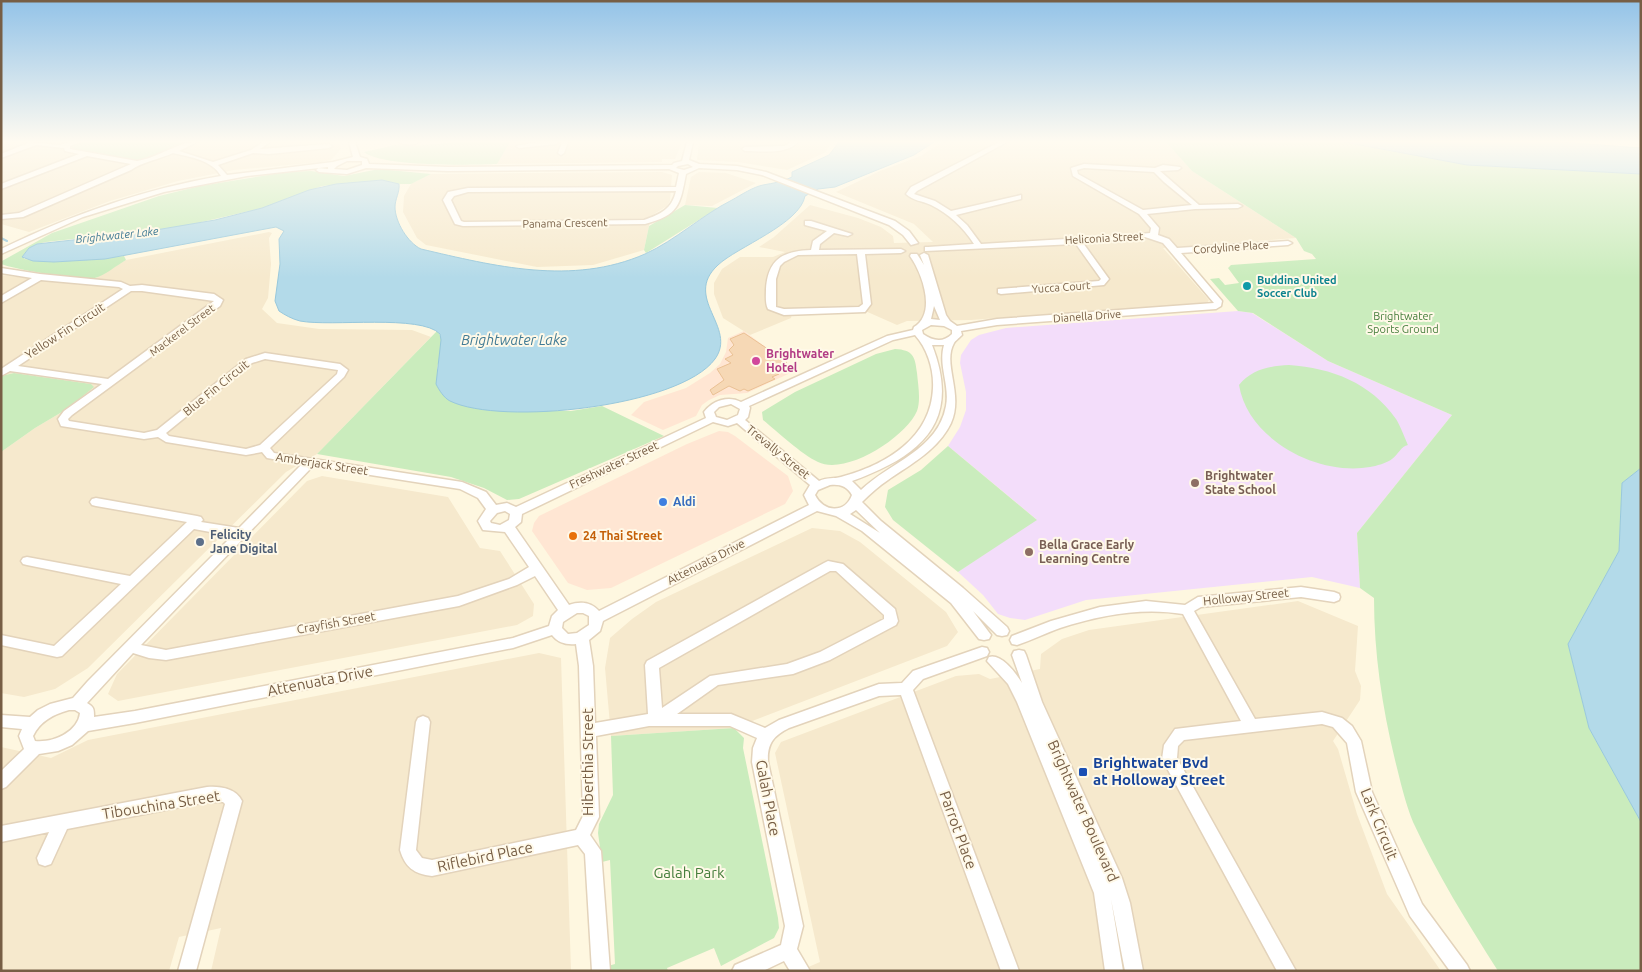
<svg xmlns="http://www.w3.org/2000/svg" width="1642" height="972" viewBox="0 0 1642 972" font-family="Ubuntu,sans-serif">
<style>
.residential{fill:#f6e9cd}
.commercial{fill:#ffe6d3}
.education{fill:#f3ddfa}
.green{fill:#caecbd}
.water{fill:#b3dae9;stroke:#98c8dc}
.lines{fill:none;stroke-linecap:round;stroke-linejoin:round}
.stream{stroke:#98c8dc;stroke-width:2}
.building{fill:#f6d8b5;stroke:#eac194}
.minor-casing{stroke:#e3d3bb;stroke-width:3}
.minor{fill:#fff;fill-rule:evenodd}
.culture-dot{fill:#0f9aa8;stroke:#fff9e8;stroke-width:2}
.hotel-dot{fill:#d1479c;stroke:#fff9e8;stroke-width:2}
.education-dot{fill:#8d6e63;stroke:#fff9e8;stroke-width:2}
.shop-dot{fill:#3f7fe0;stroke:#fff9e8;stroke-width:2}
.food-dot{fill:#e8710a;stroke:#fff9e8;stroke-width:2}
.service-dot{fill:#5c6f8a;stroke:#fff9e8;stroke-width:2}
.transit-dot{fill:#1a4fb4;stroke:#fff9e8;stroke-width:2}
.labels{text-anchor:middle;stroke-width:4;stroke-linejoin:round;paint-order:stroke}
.far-street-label{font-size:11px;fill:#775e45;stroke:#fff9e8}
.far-water-label{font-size:11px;font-style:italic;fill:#407a94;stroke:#fff9e8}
.far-culture-label{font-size:11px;font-weight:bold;fill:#0d838f;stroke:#fff9e8;text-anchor:start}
.far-park-label{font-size:11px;fill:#467e3c;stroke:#fff9e8}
.street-label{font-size:12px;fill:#775e45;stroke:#fff9e8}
.hotel-label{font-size:12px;font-weight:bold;fill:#b23c85;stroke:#fff9e8;text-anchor:start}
.education-label{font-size:12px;font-weight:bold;fill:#785e54;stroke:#fff9e8;text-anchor:start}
.shop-label{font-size:12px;font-weight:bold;fill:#366cbe;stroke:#fff9e8;text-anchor:start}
.service-label{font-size:12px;font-weight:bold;fill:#4e5e75;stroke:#fff9e8;text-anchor:start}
.food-label{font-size:12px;font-weight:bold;fill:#c56008;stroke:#fff9e8;text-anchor:start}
.water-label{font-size:14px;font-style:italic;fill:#407a94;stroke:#fff9e8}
.near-street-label{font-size:15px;fill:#775e45;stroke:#fff9e8}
.near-transit-label{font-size:15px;font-weight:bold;fill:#164399;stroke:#fff9e8;text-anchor:start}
.near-park-label{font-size:15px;fill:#467e3c;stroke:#fff9e8}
</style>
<rect width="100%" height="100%" fill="#fef7e0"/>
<path class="residential" d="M1,142H339L341,149L331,160L321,162L234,170L178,181L110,201L29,232L1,224Z
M510,142H682L675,159H662V162L497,164Z
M699,142H831L826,152L787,170L738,162L697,160Z
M942,142H1166L1192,171L1296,238L1163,248L1209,300L1207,303L971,320L907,321L897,325L854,306L793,308L791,318L750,335L723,318L714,294V283L722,269L740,257H773L785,252L759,247L774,237L810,205L858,218L881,227L893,236L894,243L933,242L914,224L836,192L880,171L921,156Z
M662,172L672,175L670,201L667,206L651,216L644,250L593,265L537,267L426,245L417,238L403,212L404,196L411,184L431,174Z
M699,172L726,173L756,183L712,206L685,205L691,177Z
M269,232L272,233L269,238L271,264L268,298L262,309L277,323L319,329L412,330L431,337L317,454L286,472L88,668L55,689L24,697L1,693V452L35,428L67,409L91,384L14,373L1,376V275L84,285L126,260Z
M322,476L448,497L480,548L500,551L534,604L533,616L517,625L118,701L108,694L117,674L307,481Z
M812,528L840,531L860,542L946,612L958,632L947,646L734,728L611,736L605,668L610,638L632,619L656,602Z
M1298,601L1358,626L1355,671L1361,686L1360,700L1333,741L1338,749L1357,814L1387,894L1441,971H799L820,962L775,753L781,742L956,676L979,674L990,679L1040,669L1041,654L1062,639L1089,630Z
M539,653L561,658L571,971H211L221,928L179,937L169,971H1V747L51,758L88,740Z"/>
<path class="commercial" d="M744,331L797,370L747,393L720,395L709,400L702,405L696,416L663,430L631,415L644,402L686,388L710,373L720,364L726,352L728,338Z
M719,431L728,432L735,436L788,476L793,491L785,504L611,588L587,590L568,583L532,531L534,523L539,516L687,444Z"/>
<path class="education" d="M1238,311L1252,313L1328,361L1452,415L1357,533L1360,588L1312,577L1086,600L1025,620L1010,618L998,614L983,595L958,572L1036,519L948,446L960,427L966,410V392L960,363L961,355L971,340L979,335L1006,328Z"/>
<path class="green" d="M81,142H190L139,162L71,148Z
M457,142H510L497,164C470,165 382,167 364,152L395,145L413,146Z
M1166,142H1344L1467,165L1641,174V468L1622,483L1619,551L1568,644L1589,728L1641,822V971H1498C1467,922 1437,874 1413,822C1405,802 1400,780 1395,760C1382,706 1374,653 1374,598L1360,588L1357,533L1452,415L1328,361L1253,313L1238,311L1210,279L1219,278L1225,285L1239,283L1228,268L1231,265L1316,259L1312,254L1304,251L1296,238L1192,171Z
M379,169L431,174L411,184H399L382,180L322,186L262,208L180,227L46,242L37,244L25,253L24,259L54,262L124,256L126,260C117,265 104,276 95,278C78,280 17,270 1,264L2,261L52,233L159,196L200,186L286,172L311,171L344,176Z
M685,205L718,208L646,253L644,250L649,226Z
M437,331C446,340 439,357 437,369L476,409L571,411L602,406L664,436L519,499L507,500L484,488L451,477L317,454Z
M895,349C913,350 915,356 917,373C918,384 921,400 917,411C906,437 846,476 818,462C801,454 778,432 763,420L762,412L795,392L876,354Z
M1289,365C1332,368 1371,383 1396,419C1400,425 1407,443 1408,445C1401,446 1398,455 1392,459C1387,463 1376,466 1370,467C1318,476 1248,440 1239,385C1252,369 1270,366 1289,365Z
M14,373L91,384L94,387L67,409L35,428L1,452V376Z
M948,446L1037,520L958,572L893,520L885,507L888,490L921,470Z
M734,728L744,738L743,748L778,918L779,928L774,938L721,966L714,948L667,968L668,971H609L608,966L615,964L610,860L602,862L598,833L599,824L613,795L611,736Z"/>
<path class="water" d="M839,142H934L914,155L835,187L818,189L805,196C800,224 737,247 718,265C682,298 738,327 715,359C680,407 501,426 450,401C444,398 439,390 436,384L441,340L440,334C421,314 331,327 300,321C292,319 285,315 279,311L275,301L280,264L279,239L284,231L276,227L105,259L54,262L33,261L22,257L29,248L37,244L144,232L215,220L262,208L309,190L336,184L382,180L399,184C400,192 395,199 395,207C395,222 408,243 421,249C494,266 572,286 645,254C676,240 702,215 732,200C741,195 753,187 763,185C774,183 781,182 792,177V172L829,155Z
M1344,142H1560L1641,148V174L1467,165Z
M1641,468V822L1589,728L1568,644L1619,551L1622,483Z"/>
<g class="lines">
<path class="stream" d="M1,238L7,241"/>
</g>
<path class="building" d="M744,333L787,362L773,370L779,374L772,377L775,379L748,391L744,389L740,391L729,386L713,395L710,390L724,380L717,369L731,363L725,359L733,355L729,350L734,345L730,339Z"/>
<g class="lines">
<g class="minor-casing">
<path id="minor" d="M27,142L60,145L70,142H80L70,146V149L137,161C158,158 177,142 197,142L179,151L213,162L251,150L263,142H270L260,149L329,144L332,146L329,148L269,154L253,153L218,165L227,175L333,162L353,157L349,142H355L360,157L367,159L369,164L448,167L672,165L674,163L682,161L687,142H693L689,160L699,164L737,166L766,172L895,221L909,231L918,243L911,245L903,235L889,225L762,175L737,170L699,168L686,174C680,205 679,215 645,224L463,226L455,224L443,200L448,192L468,188L676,187L679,173L669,169L448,171L366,168L347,174L319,172L316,170L319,168L328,169V167L247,176L164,192L83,217L1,254V249C71,215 144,189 221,176C212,160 190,157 173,153C160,159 142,162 131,170L23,217L1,219V215L19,213L131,164L87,156L1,189V184L79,154L65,151L64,148L36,145L1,158V154L28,143ZM347,161H362V165L347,170L334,169L337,166ZM688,164L693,167L684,170L676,168L678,166ZM676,191C672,209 661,214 644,220L464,222L461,221L451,200L454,196L468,192Z
M399,142H419C415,145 403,145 399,142Z
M539,142H559L556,144L519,148L516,146Z
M562,142H568L564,153L561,155L558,153Z
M791,142H798C786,155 762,151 745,151L742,149L745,147L784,146Z
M999,142H1007L917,191L914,194L935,201L951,211L1021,195V199L956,215L967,225L981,244L1066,239L1078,240L1150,233L1151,228L1139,214L1073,176L1071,168L1084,164L1155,168L1163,165L1180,167L1181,168L1178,170L1160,171L1199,205L1238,204L1242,206L1238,208L1195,209L1147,214L1159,228L1158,235L1169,239L1177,248L1288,241L1292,243L1288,245L1181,253L1222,301L1221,306L1216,309L997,325L961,331L962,335C959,338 955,341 954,343C942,364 964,394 951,423C938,450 911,464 888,480C879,486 870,494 862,502L881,521L963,588L1007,627L1009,631L1007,635L1002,636L997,635L973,611L991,635L989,639L984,640L979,639L951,603L862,531L836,516L817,511L603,621L600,631L589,640L593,666L595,723L648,714L645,665L647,661L824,563L828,561L843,564L895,609L898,621L896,625L830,660L793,674L718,685L677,714H731L765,728L779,720L879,684L902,683L913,671L982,647L987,648L989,652L987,656L923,679L913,690L1019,971H1001L901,695L879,696L789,728C773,736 767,744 768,762L803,926L797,949L810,971H790L784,961L763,971H732L735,965L781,945L785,926L752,762L753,748L757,738L730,726H649L596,736L599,817L590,835L601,851L610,971H592L585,854L578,845L432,876C414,874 405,867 400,850L416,722L418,718L423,716L428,718L430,722L416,850L422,858L432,860L576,830L583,816L579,666L576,644C567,645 558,643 552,635L513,648L135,723L88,731L72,745L58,751L39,754L6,787L1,789V771L24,749L19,736L22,729L1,727V715L30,717L38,710L50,704L73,698L88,681L232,536L194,529L62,656L57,657L1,645V635L54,646L121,584L27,565L23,564L21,561L23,558L27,557L130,576L187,522L96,506L92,505L90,502L92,499L96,498L197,516L201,517L203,520L201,522L239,528L302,464L267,458L262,452L246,455L166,442L158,437L144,439L61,426L58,419L64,411L102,384L10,371L1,376V369L123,289L119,287L41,280L1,303V296L32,278L1,273V268L40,274L121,282L130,286L142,285L214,294L223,300L220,306L72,415L68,419L69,421L144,433L157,430L246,359L265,353L340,364L348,370L344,377L270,448L274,453L462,482L486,492L496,505L507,503L516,507L706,418L704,412C712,401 728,395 741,402L887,336L913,330L914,327C937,313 922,273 910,256L911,254H917L924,265L920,255L924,253L928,255L946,315L950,321L957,326L997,319L1214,303L1163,243L1145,237L1083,243L1109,279L1104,285L1001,294L998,293V289L1099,281L1101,279L1076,244L925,251V247H928L974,244C963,227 949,214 931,205C923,201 913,201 906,194L911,187ZM1084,168L1154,172L1164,182L1192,205L1143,210L1078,174L1077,170ZM131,291H142L214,301L108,379L18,366ZM934,306L940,320L931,319ZM931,325L944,326L952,330V334C943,343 933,341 923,334L922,330ZM915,335C927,348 934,369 933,388C931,438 886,465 841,477C834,479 827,477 819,481L745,420L748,417L750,408L749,406L893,340ZM932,345H944C938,366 950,385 946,406C938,450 890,462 861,490L852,481C921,456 962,422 932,345ZM265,359L338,370L337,374L260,445L246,449L169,436L166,433L252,363ZM731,404L740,409L738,415L727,420L716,417L714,412L719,407ZM713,422L728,426L737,423L810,485L804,495L809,505L599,611C591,602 580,601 569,605L515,527L521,522L522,514ZM313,466L460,489L478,498L486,509L478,521L483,530L505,532L529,567L509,579L458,596L166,650L141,645ZM830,485C840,484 847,486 852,495C845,514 823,512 815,495L818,490ZM856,510L880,533L850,514ZM505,511L510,514L509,520L500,525L491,523L490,521L497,513ZM830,571H836L884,615V619L820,652L787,664L710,676L662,708L659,668ZM535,576L558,610L552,616L549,626L513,638L135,711L94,717C94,709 94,707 87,703L133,653L149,658L166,660L459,606L517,585ZM577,613H583L589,616V625L577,633L568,634L562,628L563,622ZM69,710H75L80,713C78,732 53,743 35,741L33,736C40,721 54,714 69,710Z
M805,221H811L852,234L848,236L834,233L820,244L819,250L901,249L905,251L901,253L865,254L871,304L865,312L784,315L768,309C765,303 766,296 766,289C768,259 783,251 811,250L813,241L827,231L805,225ZM857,254L863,304L859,307L784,309L776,307V279L780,266L784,262L798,255Z
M1301,587L1334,592L1339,594L1340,597L1339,600L1334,602L1301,597L1201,607L1194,611L1255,719L1322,712L1342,718L1352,726L1361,741L1372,792L1422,904L1467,965L1470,971H1450L1410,916L1356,792L1347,743L1333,727L1322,724L1184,740L1178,746L1177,758L1296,971H1277L1162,759L1164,745L1175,729L1241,721L1183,614C1142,607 1100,615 1060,628C1046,633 1032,640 1017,645L1012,644L1010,640L1012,636L1051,621L1100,607L1146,601L1185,605L1198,597Z
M1019,650L1024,651L1026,655L1042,702L1122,878L1130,903L1143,971H1125L1111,899L1123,971H1105L1094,893L1017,702L1008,684L987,661L989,657C1001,653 1016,673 1022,683L1012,655L1014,651Z
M207,787C219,786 236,788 242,801L196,971H178L225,804L223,802H207L67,829L51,864L45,866L39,864L37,858L49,832L1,842V826Z"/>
</g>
<use href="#minor" class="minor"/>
</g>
<linearGradient id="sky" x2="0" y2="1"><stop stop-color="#93c3e8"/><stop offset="0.51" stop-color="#fffbf1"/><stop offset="1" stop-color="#fffbf1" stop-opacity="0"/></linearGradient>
<rect width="1642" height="278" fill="url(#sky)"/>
<circle class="culture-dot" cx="1247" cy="286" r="5"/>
<circle class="hotel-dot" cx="756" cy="361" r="5"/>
<g class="education-dot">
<circle cx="1195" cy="483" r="5"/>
<circle cx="1029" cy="552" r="5"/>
</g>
<circle class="shop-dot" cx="663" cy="502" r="5"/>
<circle class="food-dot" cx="573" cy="536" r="5"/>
<circle class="service-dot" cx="200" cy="542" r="5"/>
<rect class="transit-dot" x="1078" y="767" width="10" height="10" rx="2.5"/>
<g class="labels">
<g class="far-street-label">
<text transform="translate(565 223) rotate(-1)" y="4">Panama Crescent</text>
<text transform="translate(1104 238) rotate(-3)" y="4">Heliconia Street</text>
<text transform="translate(1231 247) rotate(-4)" y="4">Cordyline Place</text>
<text transform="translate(1061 287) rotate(-4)" y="4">Yucca Court</text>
<text transform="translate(1087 316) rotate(-4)" y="4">Dianella Drive</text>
<text transform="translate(182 330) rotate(-37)" y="4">Mackerel Street</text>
</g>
<g class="far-water-label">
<text transform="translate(117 235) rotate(-6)" y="4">Brightwater Lake</text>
</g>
<g class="far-culture-label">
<text x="1257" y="284">Buddina United<tspan x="1257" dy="13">Soccer Club</tspan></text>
</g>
<g class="far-park-label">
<text x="1403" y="320">Brightwater<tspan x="1403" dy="13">Sports Ground</tspan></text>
</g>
<g class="street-label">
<text transform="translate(65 331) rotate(-33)" y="4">Yellow Fin Circuit</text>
<text transform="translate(216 388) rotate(-39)" y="4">Blue Fin Circuit</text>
<text transform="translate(778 452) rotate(39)" y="4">Trevally Street</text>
<text transform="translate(322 464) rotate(9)" y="4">Amberjack Street</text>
<text transform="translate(614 465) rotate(-25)" y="4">Freshwater Street</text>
<text transform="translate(706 562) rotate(-27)" y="4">Attenuata Drive</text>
<text transform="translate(1246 597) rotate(-6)" y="4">Holloway Street</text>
<text transform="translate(336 623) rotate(-10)" y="4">Crayfish Street</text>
</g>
<g class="hotel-label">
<text x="766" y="358">Brightwater<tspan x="766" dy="14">Hotel</tspan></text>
</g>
<g class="education-label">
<text x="1205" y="480">Brightwater<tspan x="1205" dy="14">State School</tspan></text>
<text x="1039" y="549">Bella Grace Early<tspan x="1039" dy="14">Learning Centre</tspan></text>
</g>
<g class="shop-label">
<text x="673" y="506">Aldi</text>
</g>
<g class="service-label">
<text x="210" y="539">Felicity<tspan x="210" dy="14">Jane Digital</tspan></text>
</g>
<g class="food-label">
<text x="583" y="540">24 Thai Street</text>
</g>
<g class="water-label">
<text x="514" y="345">Brightwater Lake</text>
</g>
<g class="near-street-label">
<text transform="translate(320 681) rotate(-11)" y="5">Attenuata Drive</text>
<text transform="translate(588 762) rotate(-90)" y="5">Hiberthia Street</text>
<text transform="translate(768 798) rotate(79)" y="5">Galah Place</text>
<text transform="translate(161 805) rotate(-9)" y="5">Tibouchina Street</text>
<text transform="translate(1083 811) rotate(66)" y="5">Brightwater Boulevard</text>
<text transform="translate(1379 824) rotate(68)" y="5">Lark Circuit</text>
<text transform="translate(958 830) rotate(70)" y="5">Parrot Place</text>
<text transform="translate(485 857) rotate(-12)" y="5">Riflebird Place</text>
</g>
<g class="near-transit-label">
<text x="1093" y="768">Brightwater Bvd<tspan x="1093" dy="17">at Holloway Street</tspan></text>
</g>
<g class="near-park-label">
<text x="689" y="878">Galah Park</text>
</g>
</g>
<rect width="1642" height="972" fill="none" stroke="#775e45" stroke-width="5"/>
</svg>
